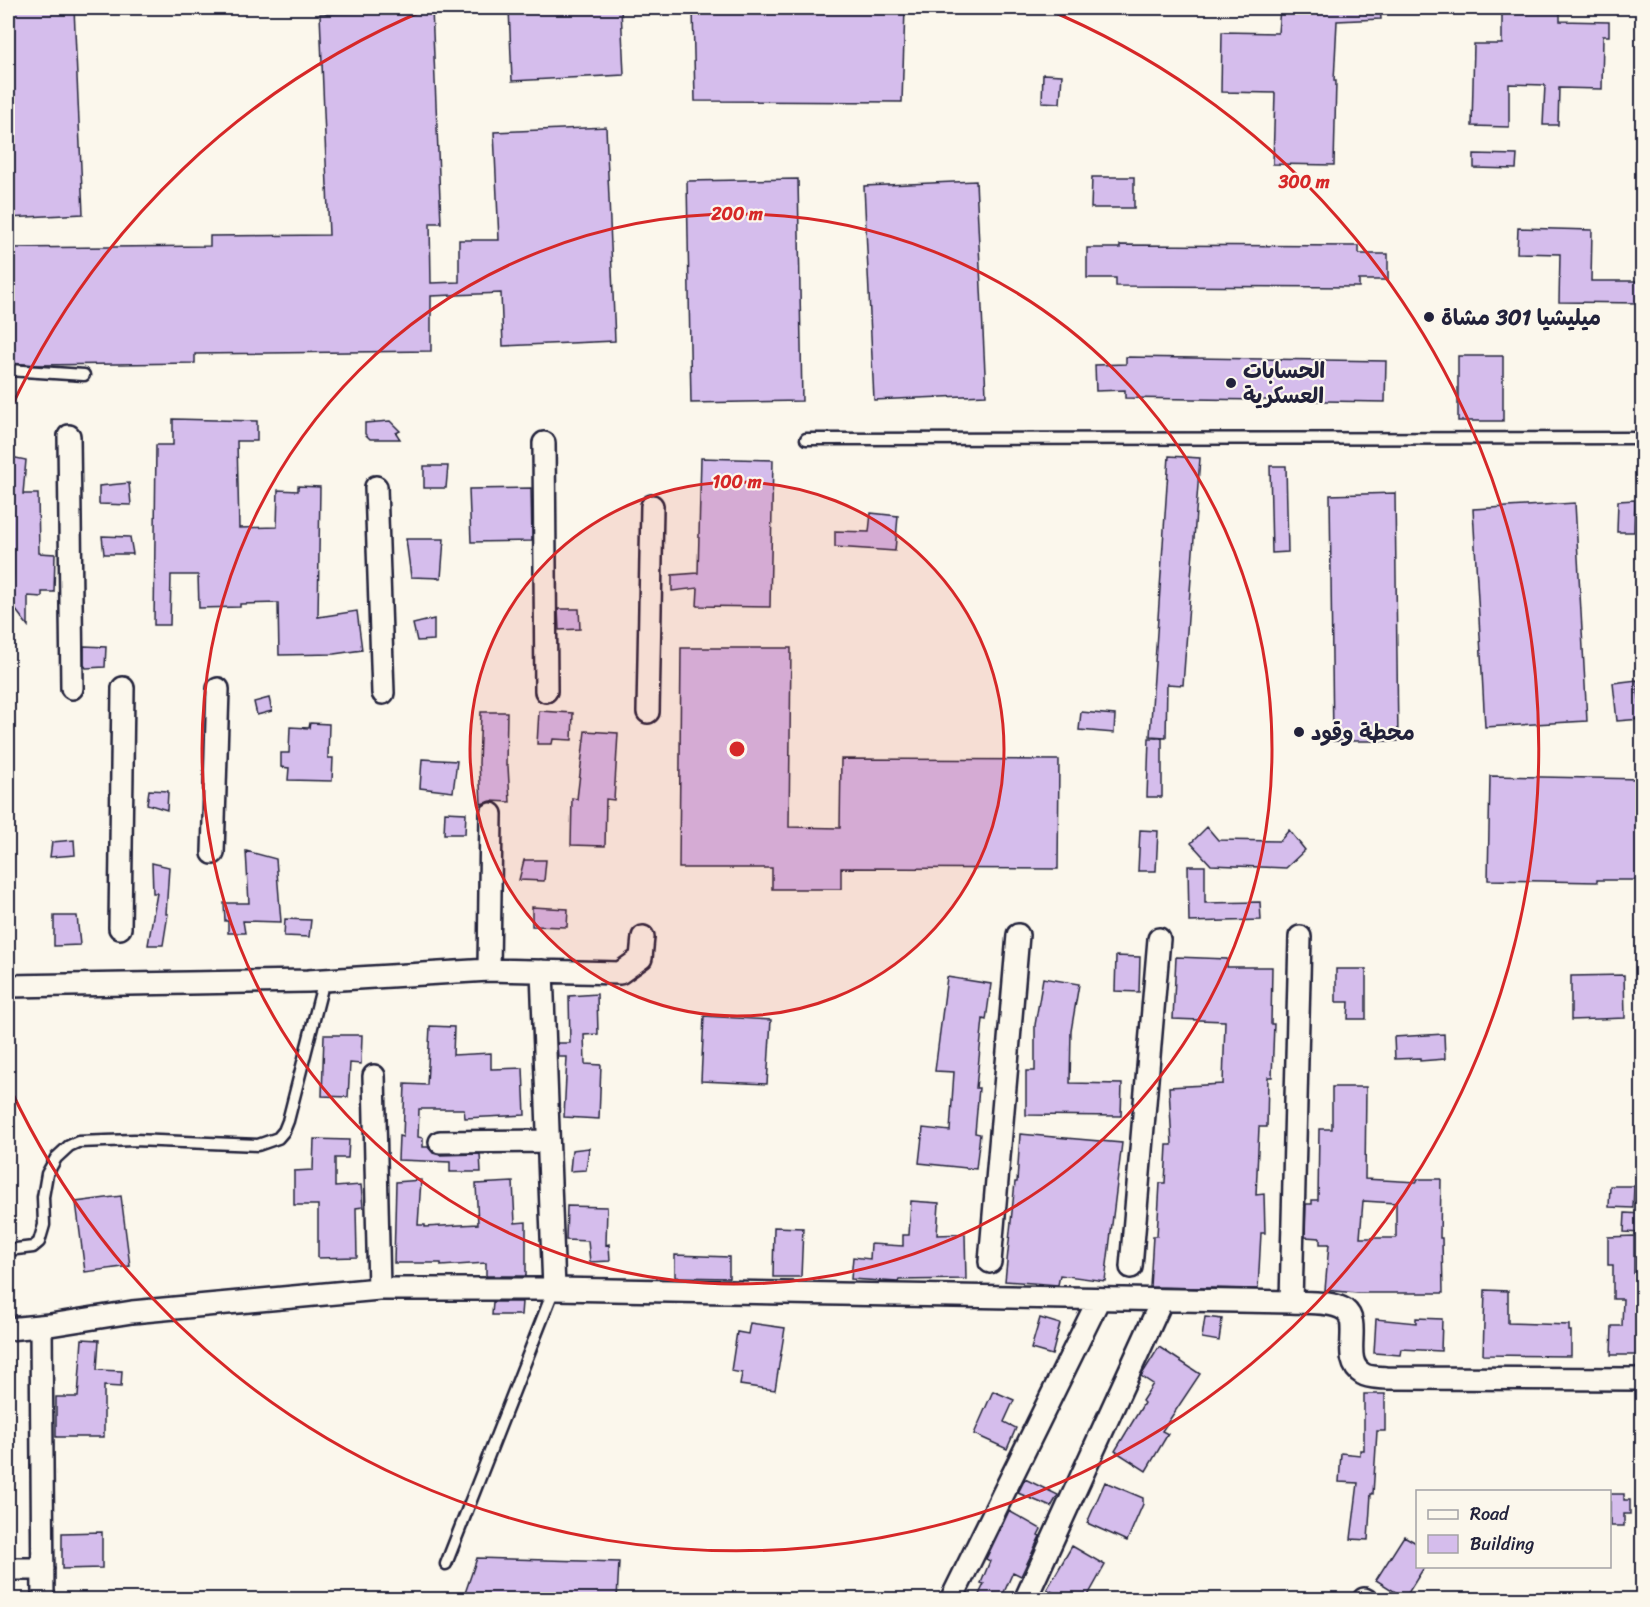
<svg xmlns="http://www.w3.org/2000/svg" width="1650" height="1607" viewBox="0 0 1650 1607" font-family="Sriracha,'Playpen Sans Arabic',sans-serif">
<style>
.building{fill:#d5bdec;stroke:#22223b;stroke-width:1.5;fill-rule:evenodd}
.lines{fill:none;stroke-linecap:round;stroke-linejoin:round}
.service-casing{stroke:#22223b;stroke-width:15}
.minor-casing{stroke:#22223b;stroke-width:26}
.service{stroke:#fbf7ec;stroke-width:10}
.minor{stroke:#fbf7ec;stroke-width:21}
.ring{fill:none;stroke:#d62828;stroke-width:3}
.poi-dot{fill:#22223b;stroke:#fbf7ec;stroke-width:2}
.labels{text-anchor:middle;stroke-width:4.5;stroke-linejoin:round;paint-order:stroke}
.poi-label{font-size:22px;font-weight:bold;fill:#22223b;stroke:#fbf7ec;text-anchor:start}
.centre{fill:#d62828;stroke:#fbf7ec;stroke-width:3}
.ring-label{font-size:18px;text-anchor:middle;font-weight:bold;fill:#d62828;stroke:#fbf7ec;stroke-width:4.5;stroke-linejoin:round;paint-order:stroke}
</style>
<rect width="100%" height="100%" fill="#fbf7ec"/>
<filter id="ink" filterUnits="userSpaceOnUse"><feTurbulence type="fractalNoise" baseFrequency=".0167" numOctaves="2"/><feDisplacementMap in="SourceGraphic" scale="12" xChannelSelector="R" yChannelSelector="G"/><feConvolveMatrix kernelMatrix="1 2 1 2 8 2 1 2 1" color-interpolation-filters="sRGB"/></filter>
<g filter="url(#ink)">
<path class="building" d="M8,8H74L83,214L8,218Z
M509,8H621L624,75L512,81Z
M693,8H905L902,102L695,101Z
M1280,8H1380L1381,19L1337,21L1334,81H1336L1334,165L1273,164L1275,93L1221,92L1222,32L1278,33Z
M1502,8H1560V21L1609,22V36H1603L1602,89L1559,88L1558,125H1543L1545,85L1509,84V127L1472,126L1474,44H1502Z
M432,9L441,223H430L431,283L459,282V240H499L494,132L606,127L615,341L503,346L501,293L431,296V351L195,354V363L39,365L8,363V248L210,246V236L329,235L320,14Z
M1043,74L1062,75L1060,103L1042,102Z
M1474,154L1517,155L1516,169L1474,168Z
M1092,177H1134V208H1091Z
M798,179L802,401L691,403L687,181Z
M976,181L986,395L874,400L864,186Z
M1518,228L1592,230L1591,281H1641V303L1559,302L1560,254L1517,253Z
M1120,245L1359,246V254H1388V280H1359V287L1116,286V278H1087V248H1120Z
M1458,356H1503V421H1458Z
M1126,357L1386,361L1385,402L1125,398V390L1096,391L1095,365L1126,364Z
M173,419L257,421V441H237L239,528L277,527L278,490L298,491V486L320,487L318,617L357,611L362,650L334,654L279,655L278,603L240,604V607L199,608L198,575H171L170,625H154L156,445H173Z
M390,421L400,431L396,433L400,439H370L365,434V423Z
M1169,456L1200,458L1183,685L1167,684L1166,737L1150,736Z
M11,457L26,460L23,494H38L39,553L55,554L54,592H42V597L28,596V626L9,601L13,575V548L8,549V489Z
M701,458L773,460L770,607L697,606L698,588L672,591V575L698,573Z
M424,466H448L446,488H424Z
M1270,466H1286L1288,552L1272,553Z
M129,483L131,505L99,504V486Z
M531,488L532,541L471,542L469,489Z
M1395,493L1398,741H1333L1330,495Z
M1635,500L1634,532H1617L1618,501Z
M1575,503L1587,721L1485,727L1473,509Z
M871,513L898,516L895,551L835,547V531L869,532Z
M102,536L130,537L133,554H104Z
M406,539H444L441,578L411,577Z
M558,609H579L580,629L559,630Z
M434,619V640L417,641L413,624Z
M84,646L106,647L105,667L86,668L84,665Z
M681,648H791L789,827L840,828L841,759L1059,760L1058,869L841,868V889H772V868H679Z
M1637,680L1641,719L1617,721L1613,683Z
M269,698L272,711L257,715L254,702Z
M539,711L573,713L572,740L553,739L552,744H537Z
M481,712H507L506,766H508L510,802L491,801L481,804L479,763Z
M1081,712L1115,715L1114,733L1079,730Z
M310,723L329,724L328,758H333L332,781L288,780L289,768L281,767V753H289L290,727L309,728Z
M585,731L618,733L614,800L606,799L605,846L571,845L572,798L577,799Z
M1149,738H1162V797H1147Z
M422,759L457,761L453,792L420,788Z
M1490,776L1642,779V880H1597V882L1488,880Z
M149,790L168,791L167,810L147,804Z
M445,812L466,813L465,834H444Z
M1207,827L1218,840L1280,841L1289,830L1305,850L1286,868L1211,865L1191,843Z
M1140,830L1158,831L1156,871H1138Z
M74,840L75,855L50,857L52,842Z
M246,851L276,859L281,922L243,921L245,933H228V921H225L224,903H249Z
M524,860H546L544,881L519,880Z
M152,863L169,867L166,914H168L163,945H148L157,893H153Z
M1188,866H1205V903L1260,902L1261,920L1189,922Z
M532,907L568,909L567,927L532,926Z
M54,916H77L80,945L54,946Z
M285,919L311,920L309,937L284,936Z
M1116,956L1140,957L1139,992L1115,991Z
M1176,957L1227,959V967H1272L1271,1024H1274L1272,1077H1268L1267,1127H1259L1256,1195L1264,1194L1265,1233H1261L1258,1289L1150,1287L1153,1236H1157L1160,1183H1165L1167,1145H1172L1169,1087L1223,1084L1225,1021L1173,1019Z
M1336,969H1366V1019H1348L1349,1002H1336Z
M1624,975L1625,1018L1571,1020V976Z
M947,977L991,984L986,1020L983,1019L976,1088H979L975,1133L980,1134L976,1169L919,1163L923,1128L950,1131L954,1072L935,1071Z
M1043,978L1079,984L1071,1031L1070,1083L1122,1084L1121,1116L1026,1115V1071H1035V1025Z
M597,994L598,1034L584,1035L585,1064L601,1065L599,1119L564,1117L567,1057H558L557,1043H570L569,996Z
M704,1016L771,1020L767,1084L701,1081Z
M430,1026L454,1027L453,1055L491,1053V1069L523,1068L525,1115L465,1118L464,1109H419L418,1137L423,1138V1147H428L433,1153L440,1155L480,1154L481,1172H450V1162L398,1160L399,1136L403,1137L405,1084L427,1085Z
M1444,1034L1445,1059L1420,1061V1058L1395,1059L1394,1037Z
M324,1035H362L361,1064L350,1063L348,1097L322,1096Z
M1332,1087H1366L1365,1179L1417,1182V1179H1441L1440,1238H1442L1443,1293H1357L1325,1290L1329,1244H1320V1238L1305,1237L1306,1204H1312V1200H1318L1319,1129H1332ZM1363,1201L1396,1203V1238H1360Z
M1020,1134L1122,1143L1105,1281L1060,1275L1058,1285L1005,1281L1015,1182H1017Z
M314,1139L349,1140L348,1158H335V1187L361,1185L363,1207L356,1208L357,1257L318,1258V1205H294V1171L313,1170Z
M589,1148L586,1170L570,1171L572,1150Z
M421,1180L418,1225H425V1227L478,1224L476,1184L513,1182L515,1223L526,1222V1276H486V1263L441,1266V1263H394L396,1182Z
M1610,1186H1634L1633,1208L1609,1207Z
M121,1196L130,1266L85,1272L76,1202Z
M911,1201L939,1203L937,1235L965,1234L966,1279L899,1280L898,1282L851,1279L853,1257L870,1259L871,1244L903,1246V1235H909Z
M567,1206L607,1207L606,1245L609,1244L610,1261L590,1262L588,1241L566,1240Z
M1625,1213L1642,1214V1233L1624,1232Z
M774,1227L803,1228L801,1277H773Z
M1634,1236V1274H1638L1639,1301H1642V1325L1639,1324L1638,1355H1611L1612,1326H1622L1623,1299H1613V1265H1608V1237Z
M675,1255L729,1257V1278L675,1277Z
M1485,1290L1508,1291V1323L1569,1325V1331H1571V1356L1483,1355Z
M493,1302H522L521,1315H492Z
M1205,1317L1222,1319L1219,1341L1202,1338Z
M1040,1318L1060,1324L1052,1355L1031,1349Z
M1416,1318L1442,1319L1441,1351L1401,1349L1400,1355L1374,1353L1376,1319L1416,1323Z
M750,1323L785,1328L775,1390L740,1385L742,1373L731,1371L737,1332L748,1334Z
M82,1339L99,1340L97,1370L122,1371L121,1387L104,1386V1437H56V1397H78Z
M1159,1347L1200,1374L1162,1431L1168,1434L1146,1471L1115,1451L1144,1403L1142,1401L1153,1384L1141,1376Z
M993,1391L1014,1400L1004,1422L1016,1428L1007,1449L974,1434Z
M1364,1394H1385V1431H1377L1373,1494H1371L1368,1540L1351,1539L1358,1483L1339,1482L1341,1453L1360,1455V1450H1364Z
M1025,1479L1058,1495L1051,1507L1018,1493Z
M1105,1482L1143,1498V1504L1127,1541L1087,1523Z
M1610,1494H1624V1500H1630V1514H1624V1526H1610Z
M1009,1511L1041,1529L1038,1535L1040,1536L1021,1576L1013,1572L1001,1599H977L984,1584L981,1583L990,1561L986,1559Z
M102,1532V1568L62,1569V1533Z
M1404,1536L1418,1544V1566H1425L1405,1598L1376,1580Z
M1072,1546L1105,1565L1086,1599H1065L1047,1589Z
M477,1558L619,1562L617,1599H463Z"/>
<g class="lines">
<g class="service-casing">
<path id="service" d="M8,370L84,375
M806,439L1642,438
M8,1250L33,1247L39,1242L44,1225L43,1197L47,1174L56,1158L69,1146L78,1142L134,1140L258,1145L278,1138L284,1131L288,1121L324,980
M446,1564L554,1289"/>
</g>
<g class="minor-casing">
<path id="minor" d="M69,436L72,688
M544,443L546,691
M376,487L383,693
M648,712L652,506
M213,853L218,689
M120,928L123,688
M489,970L491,814
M542,971L554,1289
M8,986L308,981L489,970L620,973L641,958L643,937
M374,1076L379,1289
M440,1142L548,1141
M990,1262L1018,935
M1131,1267L1159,939
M1291,1302L1300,937
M41,1326L43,1600
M8,1329L50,1325L132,1312L379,1289H554L1291,1302C1307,1303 1332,1301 1345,1310C1362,1323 1340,1361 1363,1374C1369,1378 1379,1377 1386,1378L1642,1379
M8,1569H43
M1364,1599L1366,1600
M951,1600L1099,1299
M1025,1600L1162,1300"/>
</g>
<use href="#service" class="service"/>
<use href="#minor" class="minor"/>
</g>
</g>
<circle cx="737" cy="749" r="267" fill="#d62828" fill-opacity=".12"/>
<g class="ring">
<circle cx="737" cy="749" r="267"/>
<circle cx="737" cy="749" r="535"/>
<path d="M10 410A802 802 0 0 1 430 8M1044 8A802 802 0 1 1 10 1088"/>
</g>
<g class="poi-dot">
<circle cx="1429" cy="317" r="6"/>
<circle cx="1231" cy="383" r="6"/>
<circle cx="1299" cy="732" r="6"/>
</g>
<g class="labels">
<g class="poi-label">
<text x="1441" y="325">ميليشيا 301 مشاة</text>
<text x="1243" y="378">الحسابات<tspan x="1243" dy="25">العسكرية</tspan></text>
<text x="1311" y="740">محطة وقود</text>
</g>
</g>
<circle cx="737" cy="749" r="9" class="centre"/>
<g class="ring-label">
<text x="1304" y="188">300 m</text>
<text x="737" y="220">200 m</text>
<text x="737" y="488">100 m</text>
</g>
<rect width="1650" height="1607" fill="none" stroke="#fbf7ec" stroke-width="30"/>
<rect x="15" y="15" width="1620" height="1577" fill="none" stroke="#22223b" stroke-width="2" filter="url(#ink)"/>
<rect x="1416" y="1490" width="195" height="78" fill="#fbf7ec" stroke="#a4a2a5" stroke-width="1.5"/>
<rect x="1428" y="1510" width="30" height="9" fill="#fbf7ec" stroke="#a4a2a5" stroke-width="1.5"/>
<text x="1470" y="1520" font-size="18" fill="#22223b">Road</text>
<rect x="1428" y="1535" width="30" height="18" fill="#d5bdec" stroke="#a4a2a5" stroke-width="1.5"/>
<text x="1470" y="1550" font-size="18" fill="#22223b">Building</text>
</svg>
